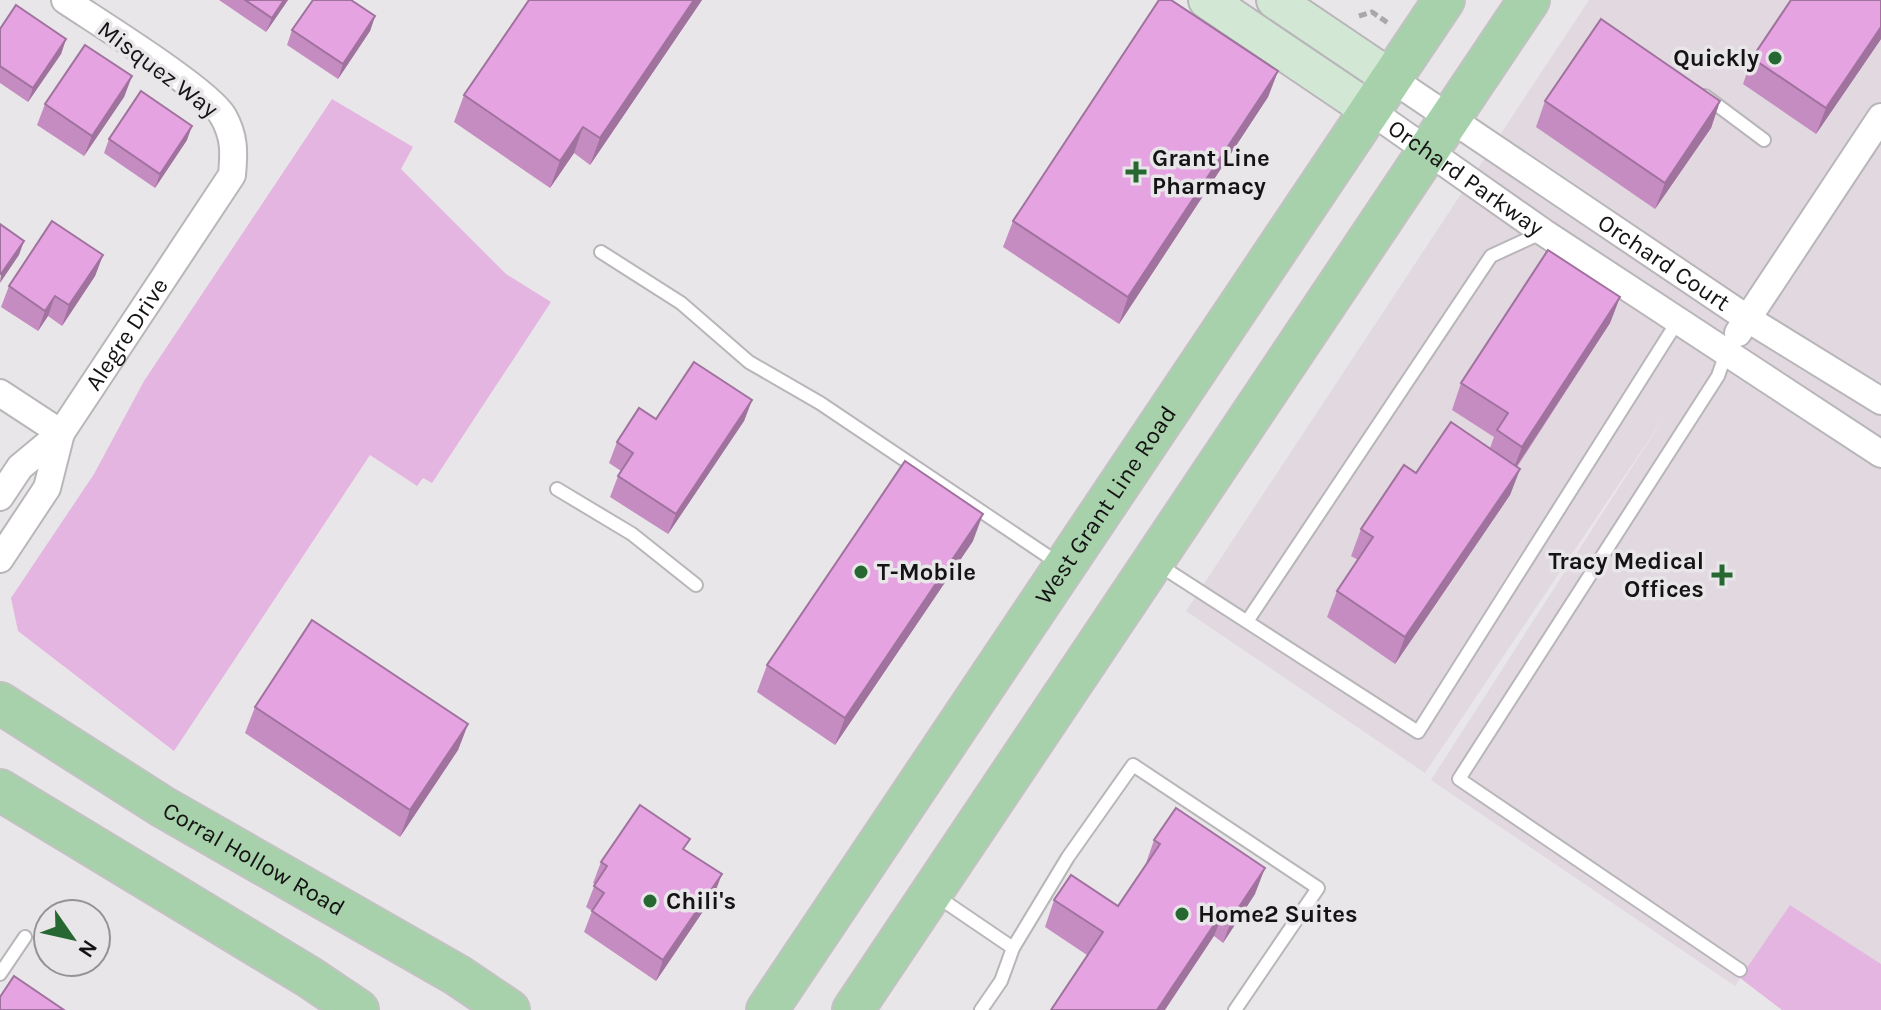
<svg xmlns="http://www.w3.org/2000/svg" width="1881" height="1010" viewBox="0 0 1881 1010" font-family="Karla,sans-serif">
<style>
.built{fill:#e1d8e0}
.green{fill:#e4b5e1}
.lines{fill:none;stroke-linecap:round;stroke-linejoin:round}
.lane-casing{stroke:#b9b6b9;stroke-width:16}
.street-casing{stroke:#b9b6b9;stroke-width:30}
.secondary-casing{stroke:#b9b6b9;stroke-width:40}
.primary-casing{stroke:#c2c2c2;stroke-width:44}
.path{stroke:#a9a7a9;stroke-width:5;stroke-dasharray:8 4;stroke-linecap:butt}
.lane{stroke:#fff;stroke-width:12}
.street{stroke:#fff;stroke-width:26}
.secondary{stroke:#d2e8d5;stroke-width:36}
.primary{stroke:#a6d1aa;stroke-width:40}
.wall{fill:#c58cc2}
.shaded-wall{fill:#a0729e}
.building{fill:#e5a3e2;stroke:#a0729e;stroke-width:2}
.poi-dot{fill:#276832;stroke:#e9e6e9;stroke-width:3}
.labels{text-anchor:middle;stroke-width:7;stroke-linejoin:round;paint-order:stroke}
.poi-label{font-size:24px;font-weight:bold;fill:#151314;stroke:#e9e6e9;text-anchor:start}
.street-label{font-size:24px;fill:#151314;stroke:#e9e6e9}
</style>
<rect width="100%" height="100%" fill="#e9e6e9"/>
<path class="built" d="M1589,0H1881V964L1790,905L1735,986L1431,780L1670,408L1425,773L1186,611Z"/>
<path class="green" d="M332,99L413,147L401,169L506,274L551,302L432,483L423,478L417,486L370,455L174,751L18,631L11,598L94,474L144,381Z
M1790,905L1881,964V1010H1782L1740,978Z"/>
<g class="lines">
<g class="lane-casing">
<path id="lane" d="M1705,96L1764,140
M601,252L681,303L749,362L820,403L1061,565
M1726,353L1718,376L1459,779L1740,970
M557,489L632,534L696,585
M1156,563L1418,732L1679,319
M1248,620L1491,256L1543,232
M935,895L1013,948L1001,981L981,1010
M1013,948L1068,857L1133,765L1318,888L1235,1010
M0,974L25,937"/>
</g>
<g class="street-casing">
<g id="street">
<path id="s1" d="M1392,79L1748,319L1881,401"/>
<path id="s2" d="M1371,111L1543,232L1881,454"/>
<path d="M1738,333L1881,117"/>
<path d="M0,393L61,433"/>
<path id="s3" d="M0,497L20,467L61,433L232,175C234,153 235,137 223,116C208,90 96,21 65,0"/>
<path d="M0,559L47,488L61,433"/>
</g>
</g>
<g class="secondary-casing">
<path id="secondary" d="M1207,0L1371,111
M1275,0L1392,79"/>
</g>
<g class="primary-casing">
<g id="primary">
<path id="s4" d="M0,703L163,807L457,975L509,1010"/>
<path d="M0,790L309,977L358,1010"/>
<path id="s5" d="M767,1010L1444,0"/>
<path d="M853,1010L1529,0"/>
</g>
</g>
<path class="path" d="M1359,16L1372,12L1388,23"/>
<use href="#lane" class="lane"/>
<use href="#street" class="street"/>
<use href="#secondary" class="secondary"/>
<use href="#primary" class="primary"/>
</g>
<path class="wall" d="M219,0H288L266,32Z
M529,0H702L590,165L574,153L550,188L454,122L464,95Z
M1881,0V39L1816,134L1743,84L1752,58Z
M375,16L370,31L338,79L287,45L292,30Z
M0,29L66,39L61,54L28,102L0,83Z
M1278,71L1268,97L1119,324L1003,247L1013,221Z
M132,76L124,97L84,156L37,125L45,104Z
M1545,101H1720L1711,128L1655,209L1536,127Z
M109,139L187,140L155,188L104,153Z
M103,255L95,276L62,326L48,316L38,331L1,307L9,286Z
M1620,297L1610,323L1517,467L1520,469L1510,495L1395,664L1327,617L1337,591L1358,560L1351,556L1361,529L1416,473L1490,448L1494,437L1452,410L1461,383Z
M752,400L744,421L668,534L610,497L618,476L621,471L609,463L617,442L656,419Z
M973,541L835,745L757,692L767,665Z
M255,707L468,724L458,750L400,837L245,733Z
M1154,840L1255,894L1223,943L1214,936L1087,955L1045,927L1054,900L1118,906L1145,866Z
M686,850L714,895L656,981L584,932L592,911L586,907L595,884L593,883L601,862Z"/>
<path class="shaded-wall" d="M284,0H288L266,32L272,18Z
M694,0H702L590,165L600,138Z
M375,16L370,31L338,79L343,64Z
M1881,27V39L1816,134L1826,108Z
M66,39L61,54L28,102L33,88Z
M1278,71L1268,97L1119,324L1128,297Z
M132,76L124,97L84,156L92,136Z
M1720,101L1711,128L1655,209L1665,183Z
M192,126L187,140L155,188L160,174Z
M583,127L574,153L550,188L560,161Z
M24,241L19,255L0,283L1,274Z
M103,255L95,276L62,326L69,305Z
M55,296L48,316L38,331L45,311Z
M1620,297L1610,323L1512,473L1522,447Z
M752,400L744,421L668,534L676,514Z
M1520,469L1510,495L1395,664L1405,637Z
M983,514L973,541L835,745L845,718Z
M468,724L458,750L400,837L410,810Z
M1265,868L1255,894L1223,943L1233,916Z
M722,874L714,895L656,981L663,960Z
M1224,910L1214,936L1165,1010H1157Z"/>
<path class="building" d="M245,0H284L272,18Z
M313,0H351L375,16L343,64L292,30Z
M529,0H694L600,138L583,127L560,161L464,95Z
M1159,0H1171L1278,71L1128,297L1013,221Z
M1791,0H1881V27L1826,108L1752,58Z
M16,5L66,39L33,88L0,66V29Z
M1601,19L1720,101L1665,183L1545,101Z
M85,45L132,76L92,136L45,104Z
M141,91L192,126L160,174L109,139Z
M52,221L103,255L69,305L55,296L45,311L9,286Z
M0,224L24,241L1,274H0Z
M1548,250L1620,297L1522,447L1497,430L1508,413L1461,383Z
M694,362L752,400L676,514L618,476L633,453L617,442L639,408L656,419Z
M1451,422L1520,469L1405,637L1337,591L1373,537L1361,529L1404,465L1416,473Z
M905,461L983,514L845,718L767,665Z
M312,620L468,724L410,810L255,707Z
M640,805L690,839L683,849L722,874L663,960L592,911L604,893L594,886L607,866L601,862Z
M1176,808L1265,868L1233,916L1224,910L1157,1010H1051L1103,932L1054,900L1071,875L1118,906L1160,844L1154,840Z
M14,976L64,1010H0V997Z"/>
<g class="poi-dot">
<circle cx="1775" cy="58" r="8"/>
<path d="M1132 160h8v8h8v8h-8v8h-8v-8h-8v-8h8z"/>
<circle cx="861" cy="572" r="8"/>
<path d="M1718 563h8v8h8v8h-8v8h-8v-8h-8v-8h8z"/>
<circle cx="650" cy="901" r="8"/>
<circle cx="1182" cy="914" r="8"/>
</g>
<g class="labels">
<g class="poi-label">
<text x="1759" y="66" text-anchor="end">Quickly</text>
<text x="1152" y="166">Grant Line<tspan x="1152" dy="28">Pharmacy</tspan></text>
<text x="1704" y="569" text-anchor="end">Tracy Medical<tspan x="1704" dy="28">Offices</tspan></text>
<text x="877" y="580">T-Mobile</text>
<text x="666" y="909">Chili's</text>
<text x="1198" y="922">Home2 Suites</text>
</g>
<g class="street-label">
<text transform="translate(158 69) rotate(37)" y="8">Misquez Way</text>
<text dy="8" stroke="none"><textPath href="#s2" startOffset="116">Orchard Parkway</textPath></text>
<text dy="8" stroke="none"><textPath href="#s1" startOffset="328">Orchard Court</textPath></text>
<text dy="8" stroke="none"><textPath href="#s3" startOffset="208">Alegre Drive</textPath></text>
<text dy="8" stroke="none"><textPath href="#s5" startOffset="608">West Grant Line Road</textPath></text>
<text dy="8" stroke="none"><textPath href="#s4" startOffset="298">Corral Hollow Road</textPath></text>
</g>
</g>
<g transform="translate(72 938) rotate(124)"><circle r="38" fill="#e9e6e9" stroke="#949294" stroke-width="2"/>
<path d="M0-6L14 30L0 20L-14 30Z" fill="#276832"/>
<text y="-12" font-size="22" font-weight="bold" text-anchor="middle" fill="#151314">N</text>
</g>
</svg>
